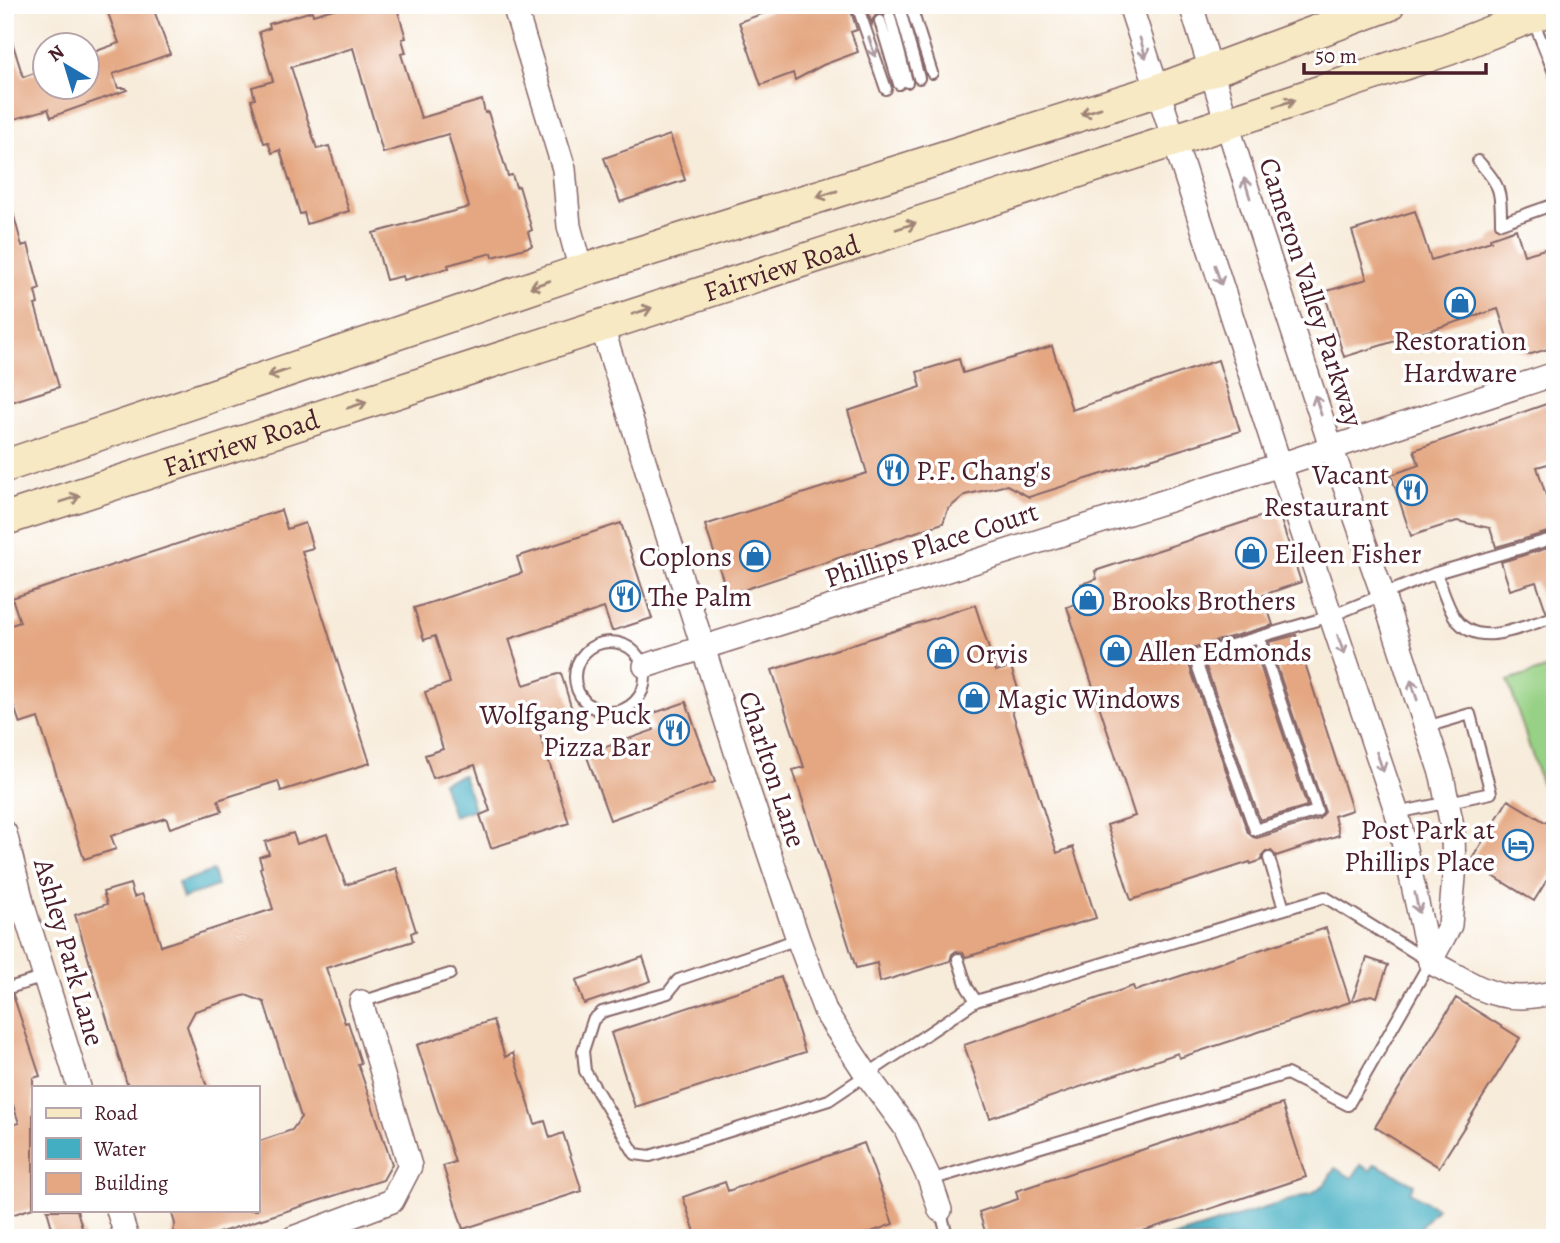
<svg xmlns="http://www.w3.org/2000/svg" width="1560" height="1243" viewBox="0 0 1560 1243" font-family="Alegreya,serif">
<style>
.green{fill:#97d185;stroke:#707858;stroke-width:2}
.water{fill:#43aec2;stroke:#466676;stroke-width:2}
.building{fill:#e4a782}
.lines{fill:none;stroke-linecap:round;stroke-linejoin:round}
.lane-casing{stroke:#876668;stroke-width:14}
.street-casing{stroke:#876668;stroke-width:26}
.secondary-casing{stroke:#876668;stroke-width:35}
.lane{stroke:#fff;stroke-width:10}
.street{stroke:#fff;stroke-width:23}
.secondary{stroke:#f6e9c3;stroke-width:32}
.oneway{stroke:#ae9aa0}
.oneway2{stroke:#a08477}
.labels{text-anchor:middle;stroke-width:7;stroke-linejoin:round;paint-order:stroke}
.street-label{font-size:28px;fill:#4a1f2b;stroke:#fff}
.poi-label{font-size:28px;fill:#4a1f2b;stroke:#fff;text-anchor:start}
</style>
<rect width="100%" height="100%" fill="#fff"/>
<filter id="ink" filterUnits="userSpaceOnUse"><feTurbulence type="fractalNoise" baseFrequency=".0143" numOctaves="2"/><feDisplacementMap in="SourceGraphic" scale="14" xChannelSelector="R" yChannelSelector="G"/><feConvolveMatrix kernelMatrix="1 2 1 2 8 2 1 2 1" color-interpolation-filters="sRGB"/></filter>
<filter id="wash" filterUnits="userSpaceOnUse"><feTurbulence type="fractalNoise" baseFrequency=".00686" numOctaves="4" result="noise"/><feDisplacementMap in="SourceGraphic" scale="28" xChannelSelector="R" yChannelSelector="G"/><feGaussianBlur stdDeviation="1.57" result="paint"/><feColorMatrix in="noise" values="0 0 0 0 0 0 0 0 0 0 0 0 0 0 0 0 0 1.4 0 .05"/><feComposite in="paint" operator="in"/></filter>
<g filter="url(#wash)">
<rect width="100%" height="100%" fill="#f7ebd9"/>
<path class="green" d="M1555,666V801L1548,804L1508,681Z"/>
<path class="water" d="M463,775L474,809L453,816L442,782Z
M213,871L217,886L183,898L178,883Z
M1375,1164L1414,1184L1410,1192L1437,1208L1411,1238H1170L1312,1193L1325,1184L1335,1168L1352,1178L1361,1165L1370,1171Z"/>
<g id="blocks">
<path class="building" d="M105,5H152L170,54L113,74L118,88H126L127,90L51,117L48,109L5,122V36L10,35L23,77L46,69V88H88V54L119,43Z
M347,5H396L406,38L402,39L406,53L401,54L421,118L482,100L485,113L488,112L508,176L512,175L516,187L519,186L532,230L528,232L532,246L493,257L492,253L448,265L449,268L404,280L403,276L386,280L373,233L469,207L448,134L383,153L353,48L291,67L317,149L329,146L349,211L307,224L304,213L300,214L280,150L272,153L268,142L264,143L251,100L255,99L252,87L273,81L259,32L270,28L269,24L312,11L313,15Z
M787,5H849L857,30L851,32L858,52L823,65L795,80L793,73L761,85L739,22Z
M865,5H906L905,7H898L894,10H887L883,14H877L873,19L872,24Z
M670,135L685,180L620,202L604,158Z
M11,205L22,246L28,244L40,289L35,291L38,304L35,305L59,387L11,402L5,383V206Z
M1415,211L1431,260L1491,241L1490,238L1516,229L1524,255L1555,246V336L1548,349L1528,355L1510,346L1498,309L1344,357L1324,292L1367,279L1352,231Z
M1052,346L1072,410L1218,360L1240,431L1029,497L1007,485L965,495L948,509L943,523L728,595L705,525L867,473L848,411L921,387L917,372L959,359L963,373Z
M1555,401V462L1537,467L1550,508L1555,507V530L1496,547L1490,528L1457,521L1411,536L1391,475L1419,465L1414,450Z
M281,510L287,529L305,523L313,548L302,551L370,763L281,791L278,781L218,800L222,811L170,828L166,818L111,836L116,849L84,859L38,718L20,724L5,680V627L20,622L12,598Z
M1278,511L1301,582L1263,595L1273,625L1192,648L1187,654V659L1248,833L1253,837L1257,838L1319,819L1325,812L1269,642L1296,635L1352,810L1334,816L1339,835L1276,856L1271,851H1266L1262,856V860L1251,864L1250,862L1131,900L1107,825L1135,816L1067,607L1086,600L1081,584L1097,579L1095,571Z
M621,523L652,618L612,631L604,608L509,639L524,685L561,673L572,710L536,722L569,823L491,848L480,815L490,811L475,765L433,778L425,755L443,749L425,692L450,683L435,636L424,640L414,608L522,573L517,557Z
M1555,546V615L1546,611L1536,582L1510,590L1501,562Z
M975,605L996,671L1011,667L1020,695L1008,698L1057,853L1073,847L1096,918L966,957L963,953L956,951L952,954L950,961L880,982L877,963L856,968L793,770L804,767L772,670Z
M1254,647L1307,806L1260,820L1204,661Z
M686,702L715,782L610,820L586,754L654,730L648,715Z
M1508,800L1555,828V867L1534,901L1470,862Z
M293,833L297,844L327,834L346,885L396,868L416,931L411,933L413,941L326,968L345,1023L348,1022L361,1063L358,1064L392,1164L383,1180L203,1238H171L175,1224L171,1210H257V1142L292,1130L301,1117L264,1002L246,995L195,1011L187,1026L207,1087H128L75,915L107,904L103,892L130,884L134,897L142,894L146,904H148L161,946L273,909L260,868L262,867L259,857L269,854L265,842Z
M1326,928L1350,1002L1179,1058L1178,1053L990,1118L964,1045L1133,986L1135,991Z
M643,957L651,981L584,1004L576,980Z
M1367,958L1388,965L1377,997L1371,995L1352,1001Z
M781,977L805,1052L635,1107L611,1033Z
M13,995L40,1076L33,1078V1208L5,1217V1135L11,1133L8,1126L19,1123L5,1081V997Z
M1456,998L1520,1038L1439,1167L1375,1127Z
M493,1020L505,1057L513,1053L535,1124L545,1121L550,1138L563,1133L582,1191L463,1229L443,1166L455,1162L417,1045Z
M1282,1104L1306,1177L1122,1238H987L979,1212L1018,1199L1016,1191Z
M864,1143L893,1224L855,1238H697L683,1197L725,1182L728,1191Z
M47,1210H77L85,1238H55Z"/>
</g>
</g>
<g filter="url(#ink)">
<use href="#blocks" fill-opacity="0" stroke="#876668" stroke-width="2"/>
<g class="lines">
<g class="lane-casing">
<path id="lane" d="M857,5L886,89
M912,10L932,73
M901,14L919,78
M890,17L907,82
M1533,20L1555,75
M880,21L899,84
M1478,161C1500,185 1501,190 1501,223L1555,204
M1436,573C1442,587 1447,607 1456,619C1478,649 1520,627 1548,619
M1259,637L1317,811L1255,830L1194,656L1331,616L1436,573L1555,538
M575 677a35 35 0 1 1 70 0a35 35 0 1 1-70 0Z
M1397,813L1491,793L1470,714L1426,727
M1269,858L1284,909
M798,939L678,980L668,993L602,1012L593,1020L583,1051L585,1071L635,1154L650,1156L829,1100L976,1001L1325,897L1430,962L1348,1105L1287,1074L930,1180
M958,959L967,987L976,1001
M5,989L45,977
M361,1002L450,974
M940,1210L948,1238"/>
</g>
<g class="street-casing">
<path id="street" d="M514,5L564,169L569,226L581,271
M1130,5L1280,465L1397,813L1430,962L1450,925L1454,877L1453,831L1442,776L1383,595L1331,447L1258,224L1191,5
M601,324L750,796L798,939L826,1013L867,1075L905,1127L930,1180L940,1210
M645,666L1280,465L1555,374
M5,833L23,906L79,1087
M1430,962C1478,986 1498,1007 1555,992
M118,1210L127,1238
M293,1238L392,1201L410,1166L361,1002"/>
</g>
<g class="secondary-casing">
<g id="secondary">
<path d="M5,466L581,271L1156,91L1388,5"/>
<path id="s1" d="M5,519L1227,123L1448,49L1555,7"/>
</g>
</g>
<use href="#lane" class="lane"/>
<use href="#street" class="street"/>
<use href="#secondary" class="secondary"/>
</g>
<defs><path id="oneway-shaft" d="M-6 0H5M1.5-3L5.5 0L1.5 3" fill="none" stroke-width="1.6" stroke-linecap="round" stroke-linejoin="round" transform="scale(1.75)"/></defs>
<g class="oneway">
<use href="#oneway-shaft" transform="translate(872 47) rotate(71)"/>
<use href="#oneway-shaft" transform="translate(1143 48) rotate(73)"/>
<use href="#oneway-shaft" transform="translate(1247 188) rotate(-107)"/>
<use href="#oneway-shaft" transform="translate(1218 275) rotate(72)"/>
<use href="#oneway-shaft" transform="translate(1318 405) rotate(-108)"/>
<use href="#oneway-shaft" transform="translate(1341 645) rotate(71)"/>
<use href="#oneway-shaft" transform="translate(1414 690) rotate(-108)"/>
<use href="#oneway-shaft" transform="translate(1380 762) rotate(71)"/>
<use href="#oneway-shaft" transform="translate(1417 903) rotate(78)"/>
</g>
<g class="oneway2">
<use href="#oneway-shaft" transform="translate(1285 103) rotate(-18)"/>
<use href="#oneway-shaft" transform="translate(1091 111) rotate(163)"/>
<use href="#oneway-shaft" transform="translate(827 194) rotate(163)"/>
<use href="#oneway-shaft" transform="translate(906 226) rotate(-18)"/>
<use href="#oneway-shaft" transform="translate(540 284) rotate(161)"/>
<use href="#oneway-shaft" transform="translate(642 311) rotate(-18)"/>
<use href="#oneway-shaft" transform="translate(278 373) rotate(161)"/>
<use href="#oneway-shaft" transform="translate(357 405) rotate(-18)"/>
<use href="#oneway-shaft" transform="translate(70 499) rotate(-17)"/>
</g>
</g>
<defs>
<g id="shop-ring" transform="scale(1.575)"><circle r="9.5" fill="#fff" stroke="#1f6fb2" stroke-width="1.5"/><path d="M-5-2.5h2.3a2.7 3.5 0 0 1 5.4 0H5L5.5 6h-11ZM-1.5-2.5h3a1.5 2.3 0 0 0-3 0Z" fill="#1f6fb2"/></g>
<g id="restaurant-ring" transform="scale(1.575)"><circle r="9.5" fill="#fff" stroke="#1f6fb2" stroke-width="1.5"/><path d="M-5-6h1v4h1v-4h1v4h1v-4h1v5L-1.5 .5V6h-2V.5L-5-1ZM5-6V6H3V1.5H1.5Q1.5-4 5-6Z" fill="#1f6fb2"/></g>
<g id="hotel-ring" transform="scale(1.575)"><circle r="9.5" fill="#fff" stroke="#1f6fb2" stroke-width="1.5"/><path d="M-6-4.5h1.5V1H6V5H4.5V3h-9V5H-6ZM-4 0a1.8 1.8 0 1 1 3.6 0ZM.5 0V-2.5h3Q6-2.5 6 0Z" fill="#1f6fb2"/></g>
</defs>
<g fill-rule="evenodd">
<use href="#shop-ring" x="1460" y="303"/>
<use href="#restaurant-ring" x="893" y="470"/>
<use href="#restaurant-ring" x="1412" y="490"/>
<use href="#shop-ring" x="1251" y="553"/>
<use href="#shop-ring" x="755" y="556"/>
<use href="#restaurant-ring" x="625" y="596"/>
<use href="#shop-ring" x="1088" y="600"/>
<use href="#shop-ring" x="1116" y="651"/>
<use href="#shop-ring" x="943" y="653"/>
<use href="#shop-ring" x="974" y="698"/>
<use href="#restaurant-ring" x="674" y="730"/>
<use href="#hotel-ring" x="1518" y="845"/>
</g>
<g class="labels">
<g class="street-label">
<text dy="10" stroke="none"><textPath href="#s1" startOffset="816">Fairview Road</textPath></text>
<text transform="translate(1312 292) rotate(72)" y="10">Cameron Valley Parkway</text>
<text dy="10" stroke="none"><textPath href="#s1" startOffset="248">Fairview Road</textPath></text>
<text transform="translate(931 544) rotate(-18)" y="10">Phillips Place Court</text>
<text transform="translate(773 769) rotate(72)" y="10">Charlton Lane</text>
<text transform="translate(70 952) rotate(74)" y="10">Ashley Park Lane</text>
</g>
<g class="poi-label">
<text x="1460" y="350" text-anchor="middle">Restoration<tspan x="1460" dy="32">Hardware</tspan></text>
<text x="916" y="480">P.F. Chang's</text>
<text x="1389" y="484" text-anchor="end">Vacant<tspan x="1389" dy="32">Restaurant</tspan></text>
<text x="1274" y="563">Eileen Fisher</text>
<text x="732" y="566" text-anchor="end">Coplons</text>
<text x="648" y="606">The Palm</text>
<text x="1111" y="610">Brooks Brothers</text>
<text x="1139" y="661">Allen Edmonds</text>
<text x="966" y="663">Orvis</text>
<text x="997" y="708">Magic Windows</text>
<text x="651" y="724" text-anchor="end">Wolfgang Puck<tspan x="651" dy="32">Pizza Bar</tspan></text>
<text x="1495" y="839" text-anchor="end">Post Park at<tspan x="1495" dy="32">Phillips Place</tspan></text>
</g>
</g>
<rect width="1560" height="1243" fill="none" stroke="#fff" stroke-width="28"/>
<rect x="32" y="1086" width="228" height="126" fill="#ffffff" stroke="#b7a5aa" stroke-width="2"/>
<rect x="46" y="1108" width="35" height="10" fill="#f6e9c3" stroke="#b7a5aa" stroke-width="2"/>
<text x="94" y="1120" font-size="21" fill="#4a1f2b">Road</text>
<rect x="46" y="1138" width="35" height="21" fill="#43aec2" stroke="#b7a5aa" stroke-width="2"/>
<text x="94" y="1156" font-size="21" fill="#4a1f2b">Water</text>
<rect x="46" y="1173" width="35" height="21" fill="#e4a782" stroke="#b7a5aa" stroke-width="2"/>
<text x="94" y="1190" font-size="21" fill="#4a1f2b">Building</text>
<g transform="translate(66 66) rotate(322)"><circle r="33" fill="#ffffff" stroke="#b7a5aa" stroke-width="2"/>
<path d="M0-5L12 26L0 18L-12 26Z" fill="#1f6fb2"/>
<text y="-10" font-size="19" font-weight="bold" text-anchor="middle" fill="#4a1f2b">N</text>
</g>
<path d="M1304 63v10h182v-10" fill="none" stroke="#4a1f2b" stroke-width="3.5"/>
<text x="1315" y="63" font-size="21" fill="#4a1f2b" stroke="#ffffff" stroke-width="5" paint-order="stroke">50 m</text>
</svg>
